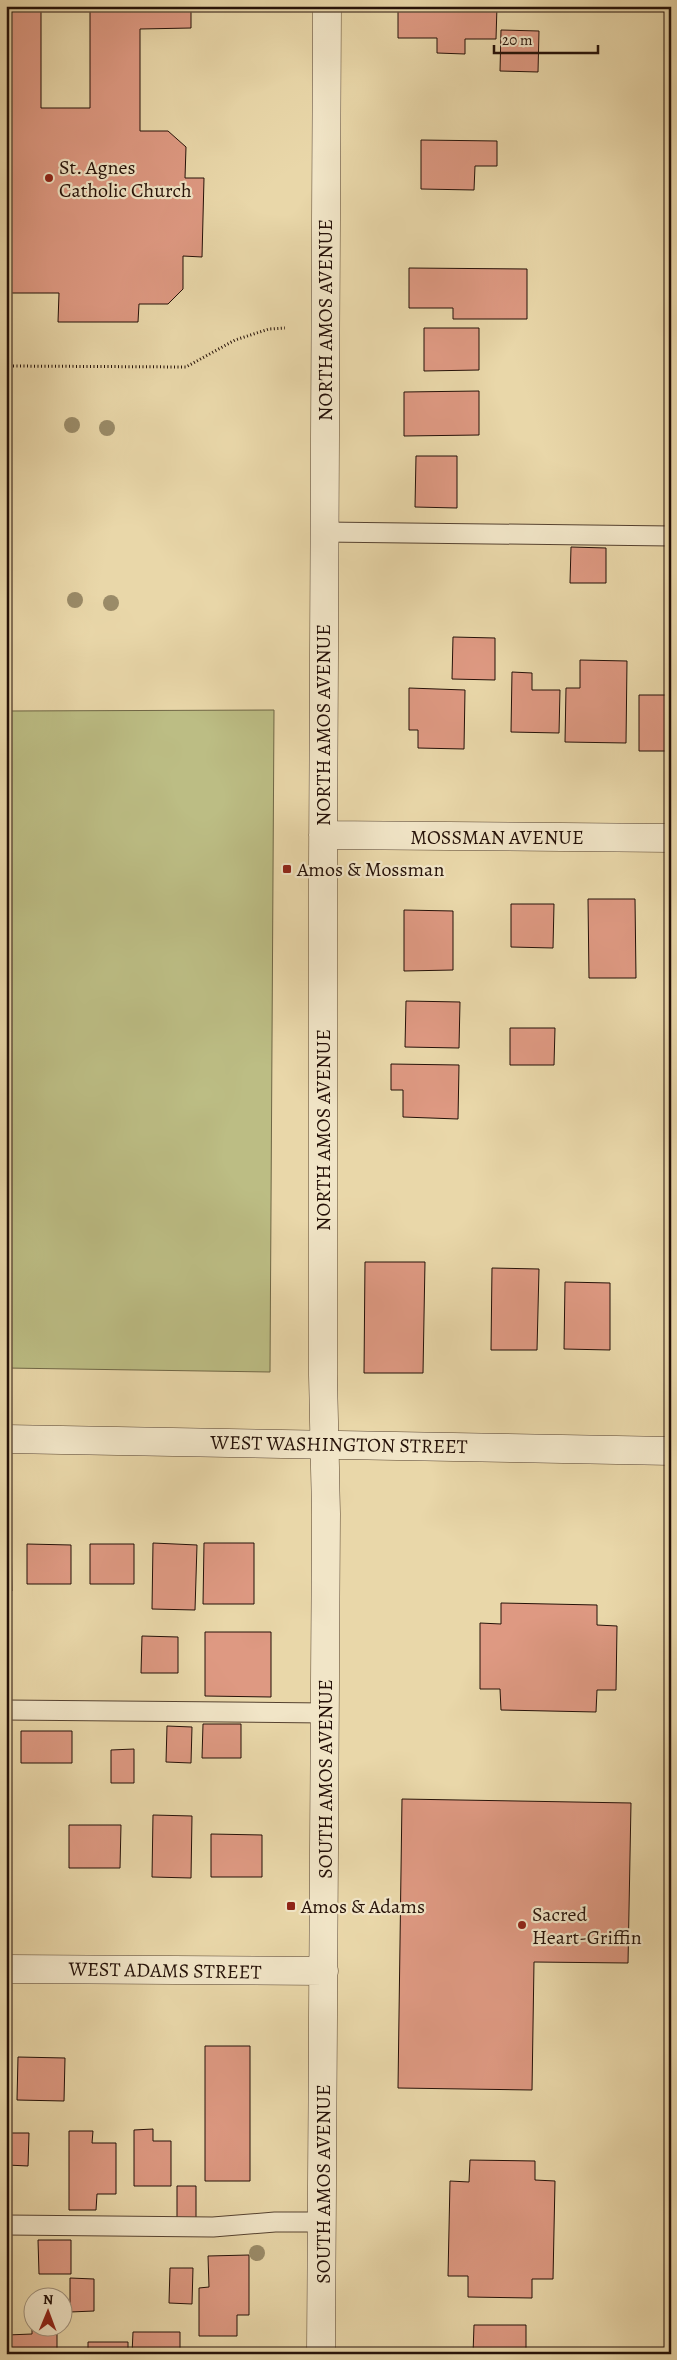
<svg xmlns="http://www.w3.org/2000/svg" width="677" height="2360" viewBox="0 0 677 2360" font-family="Alegreya,serif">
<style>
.green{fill:#bcbd84;stroke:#706746}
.building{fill:#de9982;stroke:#251108}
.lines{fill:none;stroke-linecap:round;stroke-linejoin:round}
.service-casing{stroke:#564230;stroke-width:21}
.minor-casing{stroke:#564230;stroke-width:29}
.tertiary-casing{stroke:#564230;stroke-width:29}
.path{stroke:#251108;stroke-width:3;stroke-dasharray:1 2.5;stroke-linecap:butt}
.service{stroke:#f1e5c7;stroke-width:19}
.minor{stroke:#f1e5c7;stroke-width:28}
.tertiary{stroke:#f1e5c7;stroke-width:28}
.tree{fill:#9a8b68}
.poi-dot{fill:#8f2418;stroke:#f1e5c7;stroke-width:2}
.labels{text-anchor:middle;stroke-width:4.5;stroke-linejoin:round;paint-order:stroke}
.poi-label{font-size:20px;fill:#251108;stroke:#f1e5c7;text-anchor:start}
.street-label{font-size:20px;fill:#251108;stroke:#f1e5c7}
</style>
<rect width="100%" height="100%" fill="#e9d7a9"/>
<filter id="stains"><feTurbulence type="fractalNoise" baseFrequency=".004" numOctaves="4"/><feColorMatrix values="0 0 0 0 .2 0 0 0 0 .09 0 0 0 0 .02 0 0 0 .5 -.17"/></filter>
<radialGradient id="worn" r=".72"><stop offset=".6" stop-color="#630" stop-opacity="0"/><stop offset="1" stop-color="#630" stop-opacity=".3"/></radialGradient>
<path class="green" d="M274,710L270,1372L6,1368V711Z"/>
<path class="building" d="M6,6H41V108H90V6H191V28L140,29V131H168L186,147L185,178H204L202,257L183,256V289L168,304H139L138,322H58L59,293H6Z
M398,6H497L496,39H465V54L437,53V38H398Z
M501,30L539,31L538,72L500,71Z
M421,140L497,141V166H475L474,190L421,189Z
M409,268L527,269V319H453V308H409Z
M424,328H479V370L424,371Z
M479,391V435L404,436V392Z
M416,456H457V508L415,507Z
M571,547L606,548V583H570Z
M453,637L495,638V680L452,679Z
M580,660L627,661L626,743L565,742L566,688H580Z
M512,672L532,673V690H560L559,733L511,732Z
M409,688L465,690L464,749L418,748V730H409Z
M639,695H671V751H639Z
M588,899H635L636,978H589Z
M511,904H554L553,948L511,947Z
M404,910L453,911V970L404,971Z
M406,1001L460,1002L459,1048L405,1047Z
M510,1028H555L554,1065H510Z
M391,1064L459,1065L458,1119L403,1117V1090H391Z
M365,1262H425L423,1373H364Z
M492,1268L539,1269L537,1350H491Z
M565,1282L610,1283V1350L564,1349Z
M6,1530H11L12,1591H6Z
M153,1543L197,1545L195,1610L152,1609Z
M204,1543H254V1604H203Z
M27,1544L71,1545V1584H27Z
M90,1544H134V1584H90Z
M501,1603L597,1605V1625L617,1626L616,1690H597L596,1712L501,1710L500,1689H480V1623L501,1624Z
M205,1632H271V1697L205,1696Z
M142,1636L178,1637V1673H141Z
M203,1724H241V1758H202Z
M167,1726L192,1727L191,1763L166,1762Z
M21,1731H72V1763H21Z
M134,1749V1783H111V1750Z
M402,1799L631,1803L628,1963L534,1962L532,2090L398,2088Z
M153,1815L192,1816L191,1878L152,1877Z
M69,1825H121L120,1868H69Z
M6,1831H8L6,1877Z
M211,1834L262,1835V1877H211Z
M205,2046H250V2181H205Z
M18,2057L65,2058L64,2101L17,2100Z
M153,2129V2141H171V2186H134V2130Z
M69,2131H93L92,2143H116V2194H97L96,2210H69Z
M7,2133H29L28,2166L7,2165Z
M470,2160L535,2161V2180L555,2181L553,2279H532V2298L468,2297V2276H448L450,2181L469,2182Z
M177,2186H196V2218H177Z
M38,2240H71V2274H39Z
M249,2255V2315H237V2336H199V2288L209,2287L208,2256Z
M170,2268H193L192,2304L169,2303Z
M70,2278L94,2279V2311L70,2312Z
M32,2325V2328H57V2354H7V2335L32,2334Z
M474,2325H526V2354H473Z
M133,2332H180V2354H132Z
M88,2342H128V2354H88Z"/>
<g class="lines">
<g class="service-casing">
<path id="service" d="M324,532L671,536
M6,1710L325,1713
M6,2225L213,2227L275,2222H323"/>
</g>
<g class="minor-casing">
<path id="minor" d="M323,835L671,838
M6,1969L324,1971
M321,2354L326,1514L323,1375V869L327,6"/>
</g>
<g class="tertiary-casing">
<path id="tertiary" d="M6,1439L671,1451"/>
</g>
<path class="path" d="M6,366L186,367L235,340L269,329L285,328"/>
<use href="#service" class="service"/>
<use href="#minor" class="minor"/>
<use href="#tertiary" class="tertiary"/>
</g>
<g class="tree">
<circle cx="72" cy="425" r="8"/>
<circle cx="107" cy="428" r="8"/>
<circle cx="75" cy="600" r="8"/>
<circle cx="111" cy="603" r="8"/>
<circle cx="257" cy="2253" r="8"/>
</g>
<g class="poi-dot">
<circle cx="49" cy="178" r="5"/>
<rect x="282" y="864" width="10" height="10" rx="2.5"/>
<rect x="286" y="1901" width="10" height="10" rx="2.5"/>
<circle cx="522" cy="1925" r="5"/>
</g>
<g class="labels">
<g class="poi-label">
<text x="59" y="174">St. Agnes<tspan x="59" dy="23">Catholic Church</tspan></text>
<text x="297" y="876">Amos &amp; Mossman</text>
<text x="301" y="1913">Amos &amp; Adams</text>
<text x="532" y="1921">Sacred<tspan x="532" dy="23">Heart-Griffin</tspan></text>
</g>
<g class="street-label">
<text transform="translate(325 320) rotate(-90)" y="7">NORTH AMOS AVENUE</text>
<text transform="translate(323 725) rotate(-90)" y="7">NORTH AMOS AVENUE</text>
<text x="497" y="844">MOSSMAN AVENUE</text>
<text transform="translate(323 1130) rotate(-90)" y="7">NORTH AMOS AVENUE</text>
<text transform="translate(339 1444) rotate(1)" y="7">WEST WASHINGTON STREET</text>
<text transform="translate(325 1779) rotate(-90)" y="7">SOUTH AMOS AVENUE</text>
<text transform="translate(165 1970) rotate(1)" y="7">WEST ADAMS STREET</text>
<text transform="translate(323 2184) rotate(-90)" y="7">SOUTH AMOS AVENUE</text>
</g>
</g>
<rect width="677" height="2360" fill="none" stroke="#e9d7a9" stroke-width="25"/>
<rect x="8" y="8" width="662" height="2345" fill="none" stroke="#251108" stroke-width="2.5"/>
<rect x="12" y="12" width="652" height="2335" fill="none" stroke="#251108"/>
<g transform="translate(48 2312) rotate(1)"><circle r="24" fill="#f1e5c7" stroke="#9f907b"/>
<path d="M0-4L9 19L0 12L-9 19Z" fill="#8f2418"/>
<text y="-8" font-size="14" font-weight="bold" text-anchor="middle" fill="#251108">N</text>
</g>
<path d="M494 45v8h104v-8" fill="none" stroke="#251108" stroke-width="2.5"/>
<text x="502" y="45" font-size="15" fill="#251108" stroke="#f1e5c7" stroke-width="4" paint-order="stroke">20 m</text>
<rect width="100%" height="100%" filter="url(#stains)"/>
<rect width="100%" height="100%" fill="url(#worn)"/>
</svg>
